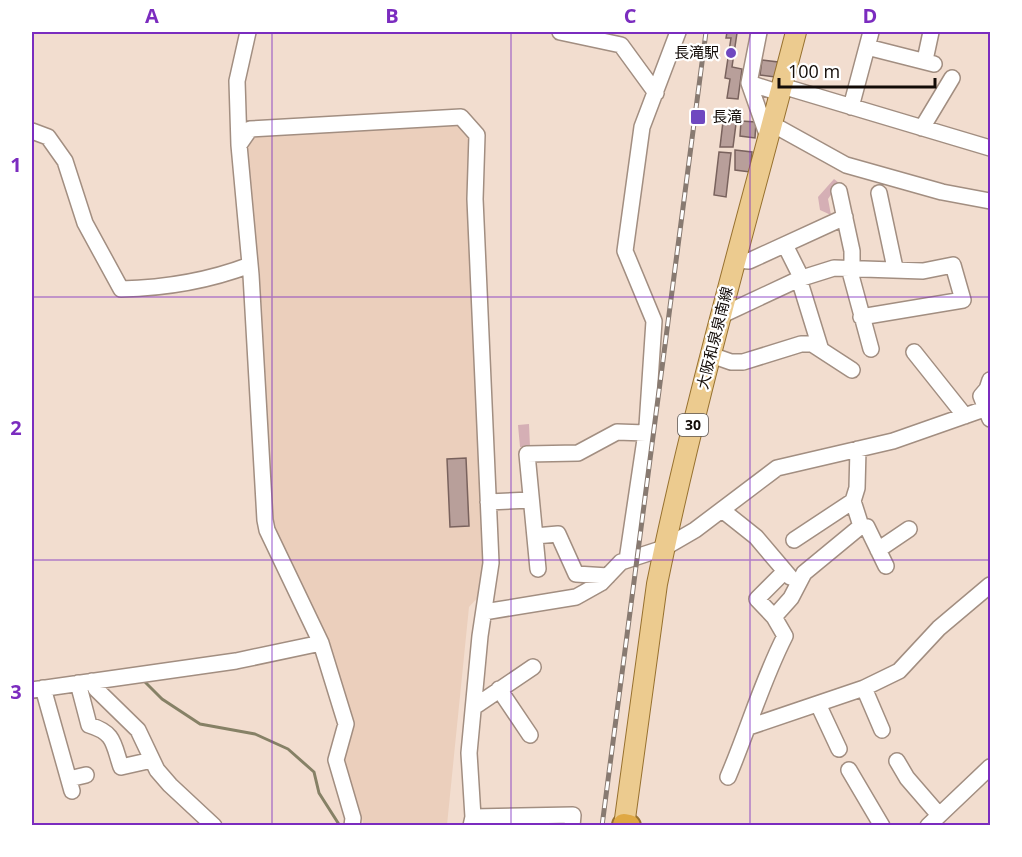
<svg xmlns="http://www.w3.org/2000/svg" width="1022" height="857" viewBox="0 0 1022 857" font-family="'Open Sans','Noto Sans JP',sans-serif">
<style>
.built{fill:#ebcfbc}
.green{fill:#d5afb5}
.lines{fill:none;stroke-linecap:round;stroke-linejoin:round}
.stream{stroke:#868166;stroke-width:3}
.building{fill:#b89f9a;stroke:#79625d;stroke-width:1.5}
.minor-casing{stroke:#a28e81;stroke-width:18}
.major-casing{stroke:#97712f;stroke-width:22}
.highway-casing{stroke:#97712f;stroke-width:26}
.minor{stroke:#fff;stroke-width:15}
.major{stroke:#eccb8f;stroke-width:20}
.highway{stroke:#dfa844;stroke-width:22}
.rail-casing{stroke:#887a71;stroke-width:5}
.rail{stroke:#fff;stroke-width:3;stroke-dasharray:9;stroke-linecap:butt}
.grid{fill:none;stroke:#7b2cbf;stroke-width:1.5;stroke-opacity:0.55}
.poi-dot{fill:#6f48c0;stroke:#fff;stroke-width:2}
.labels{text-anchor:middle;stroke-width:4.5;stroke-linejoin:round;paint-order:stroke}
.shield{fill:#fff;stroke:#595451;stroke-width:1.5}
.shield-label{font-size:14px;font-weight:bold;fill:#120b07}
.poi-label{font-size:15px;fill:#120b07;stroke:#fff;text-anchor:end}
.street-label{font-size:15px;fill:#120b07;stroke:#fff}
.neatline{fill:none;stroke:#7b2cbf;stroke-width:2}
.grid-label{font-size:20px;text-anchor:middle;font-weight:bold;fill:#7b2cbf}
</style>
<rect width="100%" height="100%" fill="#f2ddcf"/>
<path class="built" d="M459,122L472,137L484,564L481,594L469,607L447,825H364L340,761L351,725L328,652L332,648L274,530L246,147L253,134Z"/>
<path class="green" d="M834,179L843,186L836,187L828,199L831,215L820,210L818,197Z
M529,424L530,447H520L518,425Z"/>
<g class="lines">
<path class="stream" d="M143,680L162,699L200,724L255,734L288,749L314,772L319,793L340,826"/>
</g>
<path class="building" d="M727,32L737,33L732,67L742,69L738,99L727,98L730,79L725,78L731,38H726Z
M762,60L778,62L775,77L760,75Z
M724,113L737,116L733,147H720Z
M741,121L756,122L755,138L740,136Z
M735,150L752,152L750,172L735,170Z
M719,152L731,153L726,197L714,195Z
M466,458L469,526L450,527L447,459Z"/>
<g class="lines">
<g class="minor-casing">
<path id="minor" d="M560,32L621,45L656,93
M759,32L749,83L780,93
M867,47L934,64
M925,60L931,32
M749,83L768,137
M782,86L990,148
M851,107L871,32
M772,124L846,165L942,192L990,201
M922,128L952,78
M32,131L48,137L65,161L85,223L121,289C166,288 208,281 250,265
M239,145L237,81L248,32
M839,191L852,251V268
M879,193L895,268
M785,245L802,279
M735,260L749,261L845,217
M849,268L871,349
M799,279L820,347
M720,316L799,279L834,268L923,271L953,265L963,300L861,317
M914,352L965,416
M711,355L731,362H743L801,344H812L852,370
M990,380L987,389L981,396L990,419
M858,449L857,488L853,501L861,526
M488,502L531,500
M722,510L756,537L790,577
M535,536L558,534L576,574L608,576
M794,540L853,501
M878,550L909,529
M627,560L647,426L654,321L625,251L642,127L678,32
M538,569L527,454L578,453L617,432L646,433
M484,612L576,597L601,583L621,562L664,548L695,530L777,468L893,441L990,407
M774,617L791,598L804,573L861,526L867,527L886,566
M92,681L96,689L138,730L157,770L170,785L214,826
M78,683L89,725C115,733 113,743 121,767L152,760
M43,688L72,791
M864,688L882,730
M499,689L530,735
M32,690L236,661L321,643
M818,704L839,749
M474,707L533,667
M749,727L864,688L899,671L939,628L990,585
M897,761L907,778L939,815
M849,770L882,826
M728,777C748,730 762,681 785,636L774,617L757,599L785,571
M69,779L86,775
M473,817L573,815L572,826
M352,826L353,818L336,760L346,724L321,643L267,530L265,520L251,275L239,145L250,129L461,117L477,135L475,199L491,563L480,636L469,753L473,817L471,826
M928,826L990,767"/>
</g>
<g class="major-casing">
<path id="major" d="M624,826L657,584C695,398 749,215 796,32"/>
</g>
<g class="highway-casing">
<path id="highway" d="M624,825L629,826"/>
</g>
<use href="#minor" class="minor"/>
<use href="#major" class="major"/>
<use href="#highway" class="highway"/>
<g class="rail-casing">
<path id="rail" d="M602,826L706,32"/>
</g>
<use href="#rail" class="rail"/>
</g>
<path class="grid" d="M272,32V826M511,32V826M750,32V826M32,297H990M32,560H990"/>
<g class="poi-dot">
<circle cx="731" cy="53" r="6"/>
<rect x="690" y="109" width="16" height="16" rx="3"/>
</g>
<g class="labels">
<rect class="shield" x="678" y="414" width="30" height="22" rx="4.5"/>
<g class="shield-label">
<text x="693" y="430">30</text>
</g>
<g class="poi-label">
<text x="719" y="58">長滝駅</text>
<text x="712" y="122" text-anchor="start">長滝</text>
</g>
<g class="street-label">
<text transform="translate(715 338) rotate(-76)" y="5">大阪和泉泉南線</text>
</g>
</g>
<rect width="1022" height="857" fill="none" stroke="#ffffff" stroke-width="66"/>
<path d="M779 78v9h156v-9" fill="none" stroke="#120b07" stroke-width="3"/>
<text x="788" y="78" font-size="18" fill="#120b07" stroke="#ffffff" stroke-width="4.5" paint-order="stroke">100 m</text>
<rect x="33" y="33" width="956" height="791" class="neatline"/>
<g class="grid-label">
<text x="152" y="23">A</text>
<text x="392" y="23">B</text>
<text x="630" y="23">C</text>
<text x="870" y="23">D</text>
<text x="16" y="172">1</text>
<text x="16" y="435">2</text>
<text x="16" y="699">3</text>
</g>
</svg>
